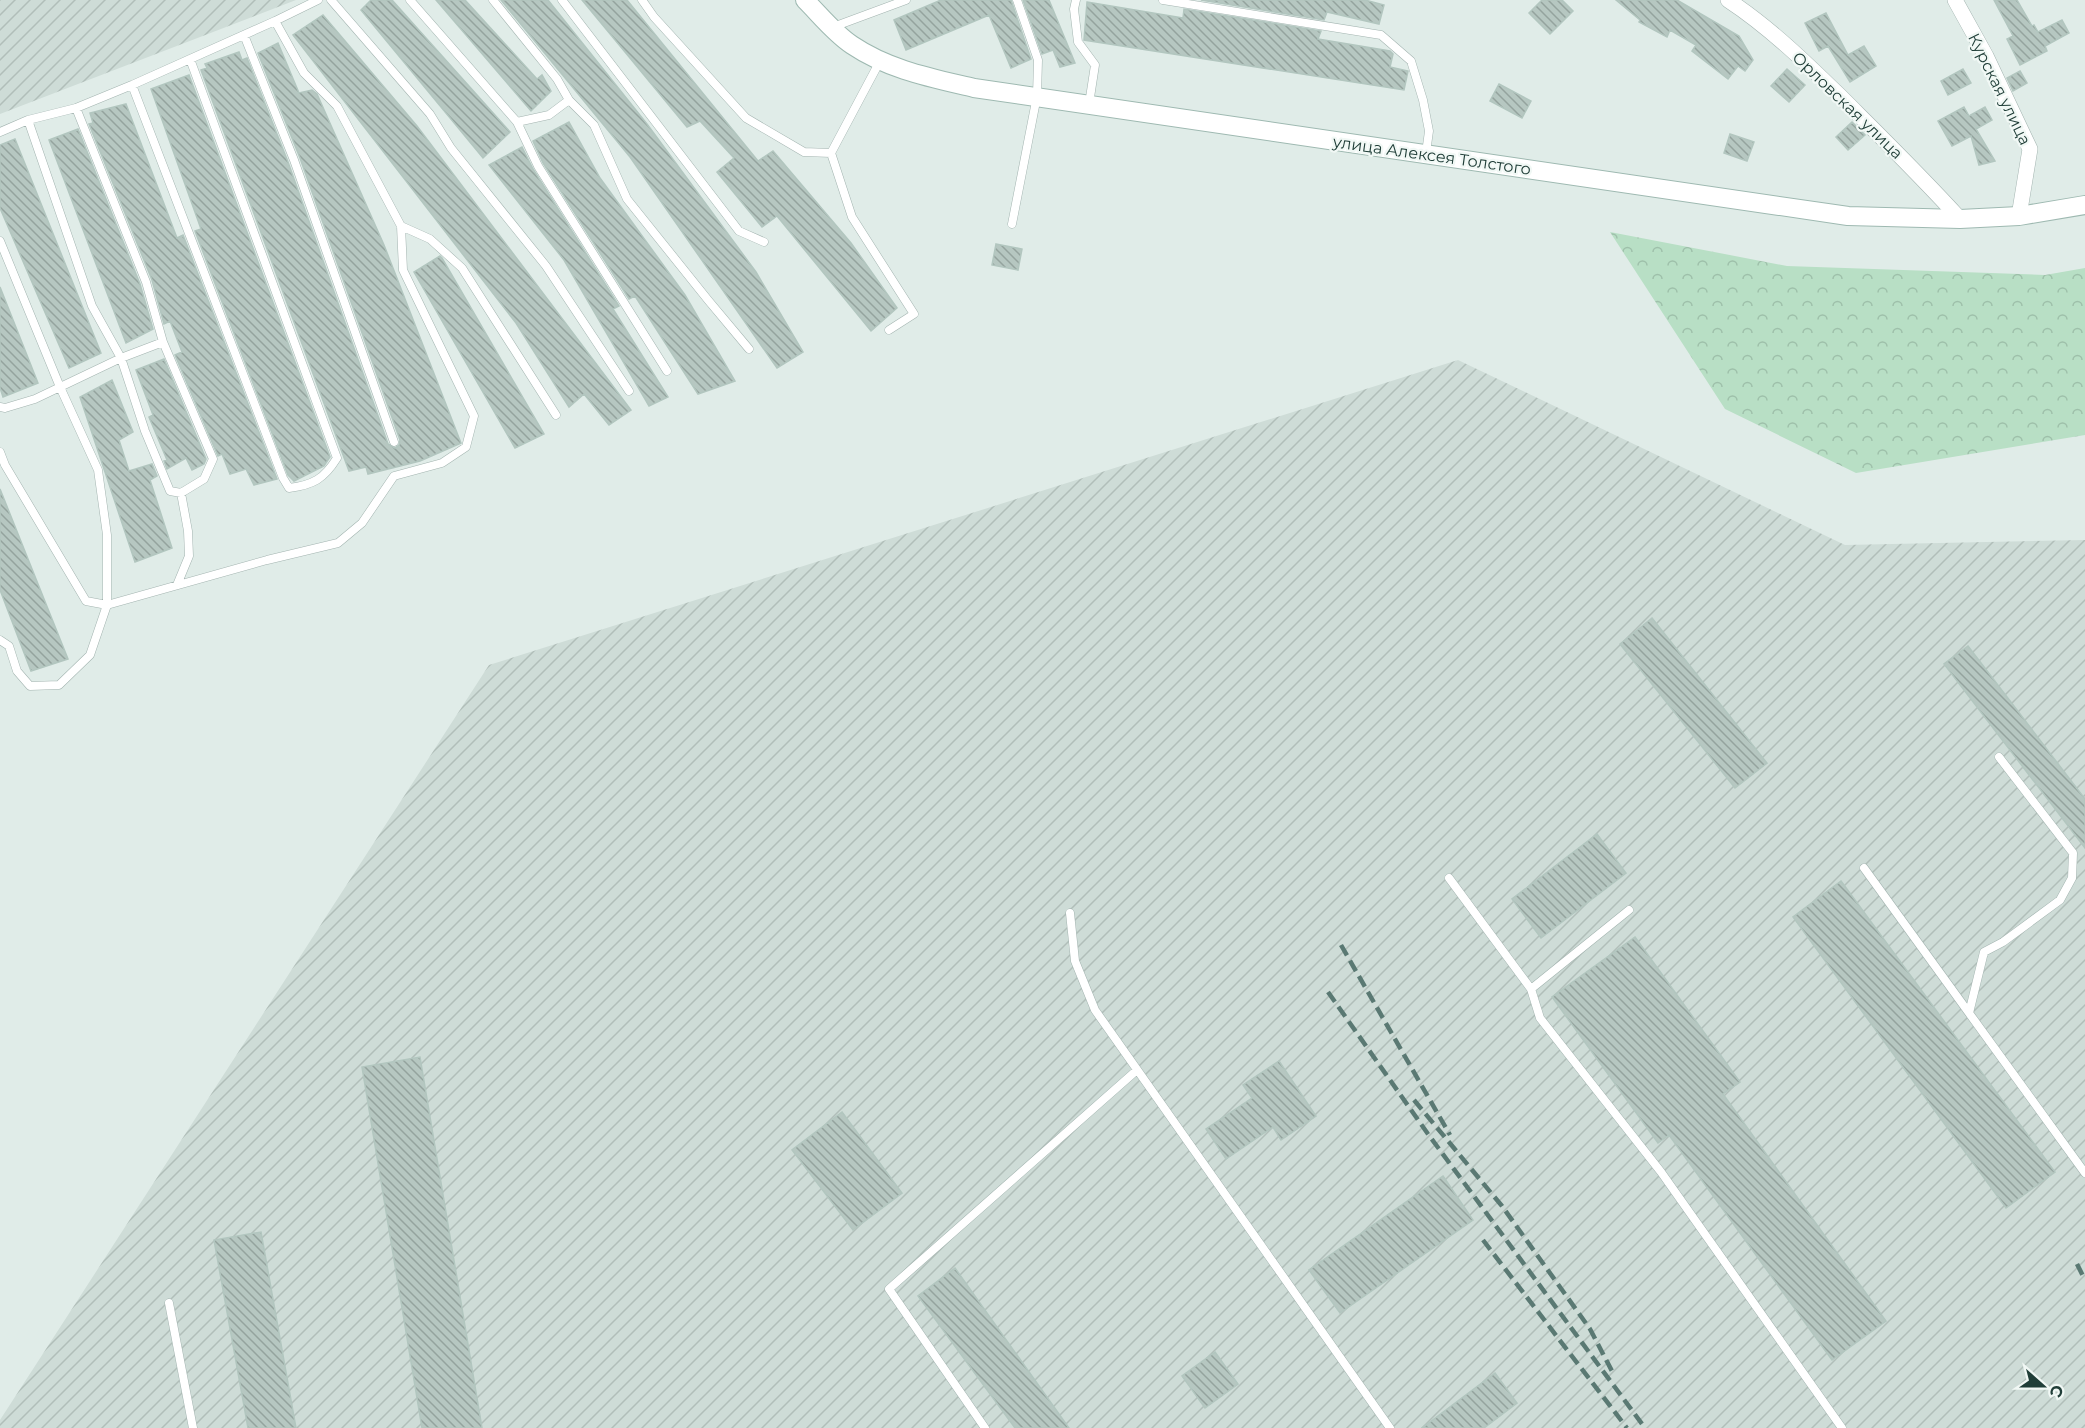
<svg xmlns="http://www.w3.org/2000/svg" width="2085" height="1428" viewBox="0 0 2085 1428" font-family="Montserrat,sans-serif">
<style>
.industrial{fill:url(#industrial-furrows)}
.forest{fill:url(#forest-crowns)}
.building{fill:url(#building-back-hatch);stroke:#b2c6bf;stroke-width:1.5}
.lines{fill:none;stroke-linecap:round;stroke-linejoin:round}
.lane-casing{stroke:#a3b4b0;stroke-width:9}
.street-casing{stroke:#a3b4b0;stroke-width:16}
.secondary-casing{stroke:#9eb9b1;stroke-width:20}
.lane{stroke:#fff;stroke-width:8}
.street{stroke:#fff;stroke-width:15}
.secondary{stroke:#fff;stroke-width:18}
.rail{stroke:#5a7973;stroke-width:4.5;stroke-dasharray:12 6;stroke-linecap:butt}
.labels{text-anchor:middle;stroke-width:4.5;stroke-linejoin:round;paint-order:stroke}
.street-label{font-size:16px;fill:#203e38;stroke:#f1f8f5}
</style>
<defs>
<pattern id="industrial-furrows" width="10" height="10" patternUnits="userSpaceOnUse" patternTransform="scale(1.5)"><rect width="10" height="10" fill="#cedcd7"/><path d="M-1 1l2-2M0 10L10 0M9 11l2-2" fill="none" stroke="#b1beb9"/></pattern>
<pattern id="forest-crowns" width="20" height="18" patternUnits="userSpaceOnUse" patternTransform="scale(1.5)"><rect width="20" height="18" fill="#b8dfc5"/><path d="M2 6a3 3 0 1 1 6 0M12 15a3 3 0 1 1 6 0" fill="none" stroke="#9ec0aa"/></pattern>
<pattern id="building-back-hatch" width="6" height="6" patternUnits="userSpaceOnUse" patternTransform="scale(1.5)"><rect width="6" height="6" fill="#b6c7c1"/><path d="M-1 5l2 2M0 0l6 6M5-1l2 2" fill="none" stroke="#94a39e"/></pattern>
</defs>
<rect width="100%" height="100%" fill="#e0ece8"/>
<path class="industrial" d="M0,0H296L0,114Z
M1458,360L1845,545L2085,540V1428H0V1420L489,665Z"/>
<path class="forest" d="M1610,232L1787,266L2045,275L2085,268V435L1856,473L1725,409Z"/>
<path class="building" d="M371,0H392L510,132L483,158L361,10Z
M436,0H465L537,79L542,75L551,91L531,111Z
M501,0H548L647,124L756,272L803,352L777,368L630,157Z
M582,0H627L758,161L773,151L851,243L897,308L871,331L777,216L762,227L717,172L734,158L700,121L687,127Z
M941,0H1011L1031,59L1011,68L989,15L906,50L894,20Z
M1023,0H1049L1075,63L1060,67L1053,50L1042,54Z
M1201,0H1365L1384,5L1379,24L1327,12L1324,20Z
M1542,0H1562L1573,11L1550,34L1529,13Z
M1616,0H1677L1739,36L1753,60L1745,71L1738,66L1728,79L1692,51L1696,45L1670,30L1667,37L1639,22L1640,20Z
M1994,0H2017L2032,26L2034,25L2038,32L2062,20L2069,33L2045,46L2047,51L2020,65L2007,39L2013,36Z
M1087,2L1183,18L1184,9L1321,31L1318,39L1390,51L1393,54L1390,67L1408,71L1404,90L1084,40Z
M1826,13L1848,55L1864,46L1876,66L1850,82L1828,46L1819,51L1805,23Z
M323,15L417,126L631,410L609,425L584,394L569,407L516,323L293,35Z
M278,43L299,93L312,90L317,94L384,245L461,443L420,461L368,474L366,467L349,471L201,70L207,68L205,64L239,52L242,60L247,58L288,162L388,444L395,448L399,445L400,440L300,158L258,53Z
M1787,69L1805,85L1789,102L1771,86Z
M1963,69L1971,83L1948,95L1941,81Z
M2020,71L2027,83L2013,91L2007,78Z
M189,75L330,457L324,466L294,481L288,475L195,231L201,229L151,89Z
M1499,84L1531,101L1522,118L1490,101Z
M126,104L177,238L183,235L277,479L254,485L246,469L230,474L222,454L218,456L175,355L182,352L170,321L164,324L152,280L89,124L93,123L90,113Z
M1964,107L1969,116L1985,107L1992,120L1976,129L1995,161L1979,165L1971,136L1952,146L1938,121Z
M569,122L600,178L685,295L735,381L698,394L635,296L629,299L543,163L533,141Z
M1852,122L1865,135L1848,150L1836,137Z
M78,129L140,284L153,329L126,343L49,140Z
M1730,134L1754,142L1747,161L1724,153Z
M15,139L101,353L69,368L0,208V145Z
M522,147L533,169L619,306L613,309L668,397L649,406L564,260L489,165Z
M996,244L1022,249L1018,270L992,265Z
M440,256L442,258L544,434L515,448L414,272Z
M0,287L38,383L3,397L0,388Z
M164,359L206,459L204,464L192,470L186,458L167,469L164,461L167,460L149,417L153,415L136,370Z
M112,380L133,432L119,440L129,471L152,464L157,476L150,480L172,548L135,562L80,397Z
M0,489L68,659L31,671L0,590Z
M1652,618L1767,763L1735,788L1620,644Z
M1968,646L2085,799V848L1944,664Z
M1597,834L1626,873L1541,938L1512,899Z
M1841,881L2055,1172L2006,1208L1793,917Z
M1635,937L1740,1082L1723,1094L1886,1321L1832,1360L1669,1135L1658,1143L1552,997Z
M420,1057L482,1428H422L362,1067Z
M1279,1061L1316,1116L1281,1140L1273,1127L1226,1159L1206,1129L1252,1098L1243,1085Z
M842,1112L902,1193L853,1230L792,1150Z
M1443,1176L1473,1220L1340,1313L1309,1270Z
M261,1232L296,1428H248L214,1240Z
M955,1268L1069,1428H1015L918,1296Z
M1215,1352L1238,1384L1205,1408L1182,1376Z
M1495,1373L1517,1403L1484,1428H1422Z"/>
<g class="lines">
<g class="lane-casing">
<path id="lane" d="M331,0L430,114L451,148L546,266L629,391
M410,0L517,122L549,115L569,100
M493,0L557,79L569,100L594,125L627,199L708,300L749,349
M562,0L739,231L764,242
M642,0L654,17L746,118L804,152L831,153
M1076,0L1074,9L1078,42L1095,65L1089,104
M1163,0L1381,35L1411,61L1423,100L1429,131L1426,153
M275,21L304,73L337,106L401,226L430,239L462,268L556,415
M833,27L906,0
M244,35L294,160L394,442
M880,61L831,153L852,217L914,314L889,330
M132,85L283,478L289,488C313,485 324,479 337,458L190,59
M28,120L92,306L121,358L145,431L170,491L181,493L204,479L213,459L163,342
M517,122L538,166L667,371
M0,132L28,120L76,108L132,85L275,21L318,0
M1012,224L1037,96L1038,60L1017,0
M0,241L60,387L98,470L107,535V605L90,655L59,685L30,686L17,671L9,646L0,640
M0,407L5,408L35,399L121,358L163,342L146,282L76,108
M0,452L5,465L86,601L107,605L267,560L338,543L362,523L394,476L442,463L466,447L474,416L403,270L401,226
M177,585L189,556L188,531L181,493
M1999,757L2073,853L2072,878L2060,900L2003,942L1984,952L1969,1013L2085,1173
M1864,868L1969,1013
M1449,878L1531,989
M1629,910L1531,989L1540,1018L1661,1172L1842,1428
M1070,913L1075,961L1095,1010L1390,1428
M169,1303L193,1428
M985,1428L889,1289L1137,1070"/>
</g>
<g class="street-casing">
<path id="street" d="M1728,0C1769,27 1804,61 1839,95C1880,136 1921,176 1960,219
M1955,0L1986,56L2030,149L2019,216"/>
</g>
<g class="secondary-casing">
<path id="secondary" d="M805,0C820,15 835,34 852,45C889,70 932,78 974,88L1848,216L1960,219L2019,216L2085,205"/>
</g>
<use href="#lane" class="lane"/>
<use href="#street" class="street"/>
<use href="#secondary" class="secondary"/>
<path class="rail" d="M1341,945L1450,1135
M1328,992L1428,1134L1645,1428
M1414,1100L1502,1206L1590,1329L1613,1373
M1483,1240L1627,1428
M2077,1264L2085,1280"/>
</g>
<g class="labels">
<g class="street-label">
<text transform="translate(2000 89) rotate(64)" y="6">Курская улица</text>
<text transform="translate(1848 105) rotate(44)" y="6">Орловская улица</text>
<text transform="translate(1432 155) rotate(8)" y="6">улица Алексея Толстого</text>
</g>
</g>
<g transform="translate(2043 1386) rotate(111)" stroke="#f1f8f5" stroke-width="4.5" paint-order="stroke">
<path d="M0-4.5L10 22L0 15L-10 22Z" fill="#203e38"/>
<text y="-9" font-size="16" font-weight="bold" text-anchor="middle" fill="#203e38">С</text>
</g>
</svg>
